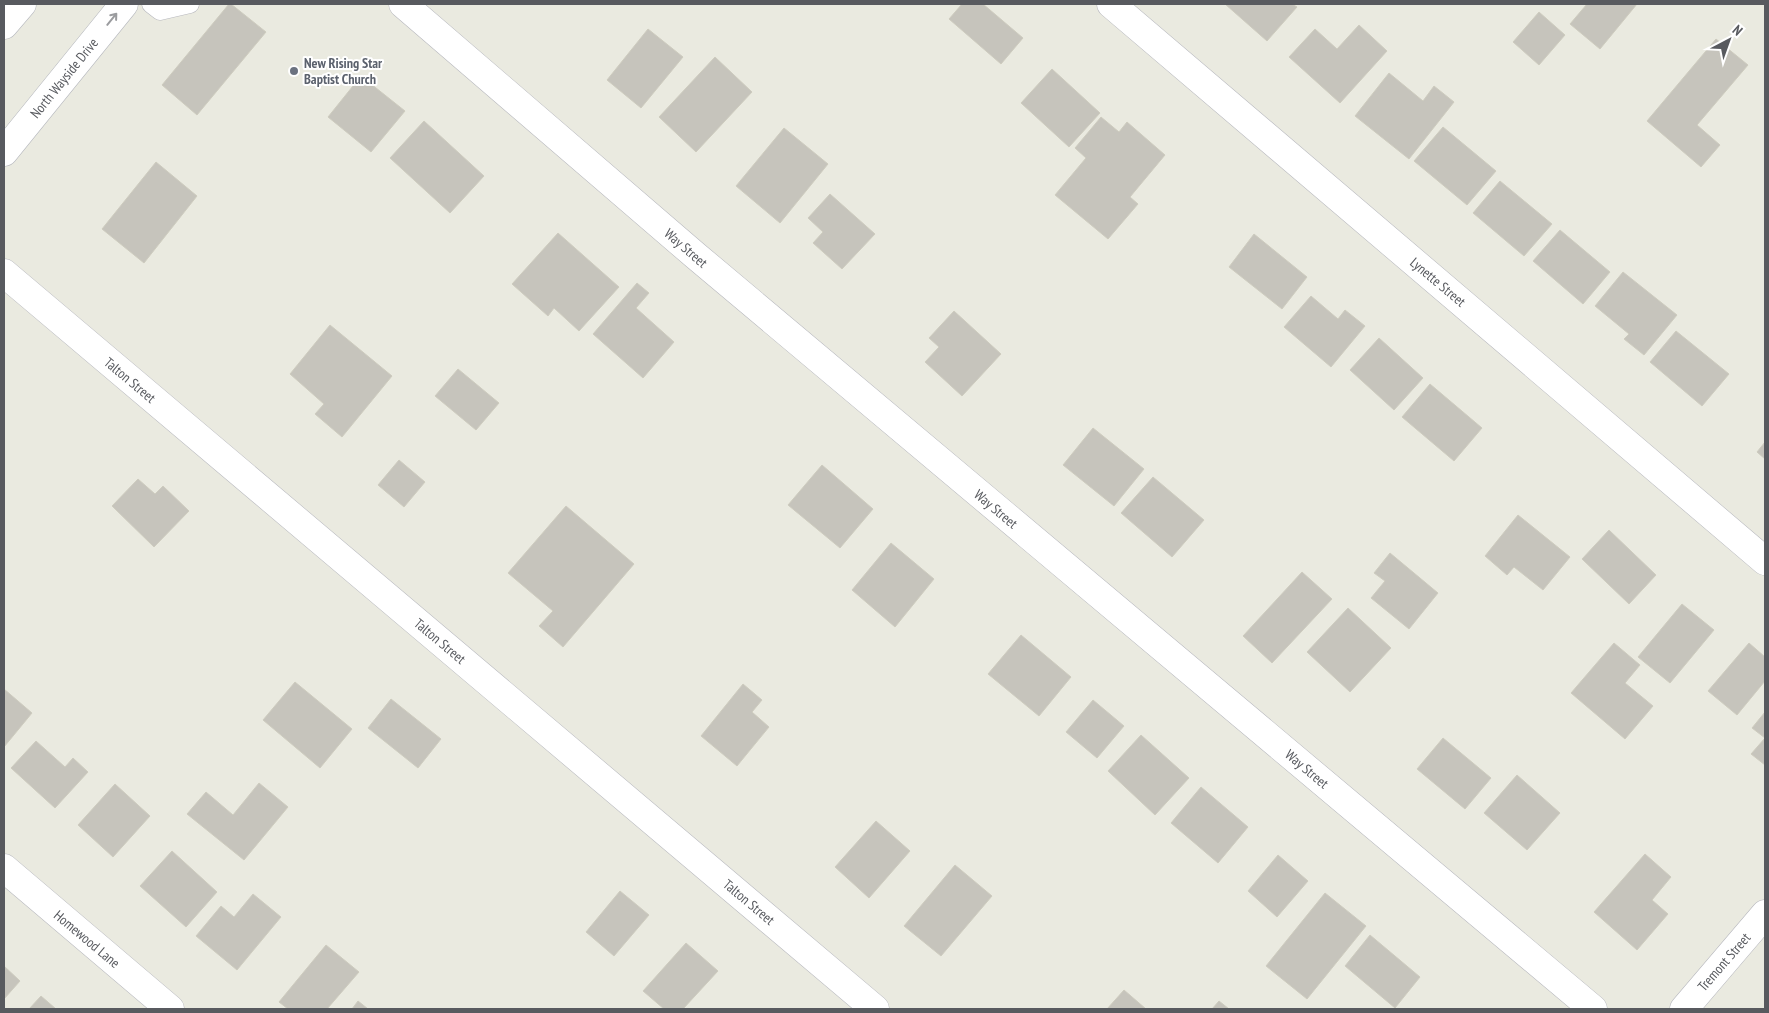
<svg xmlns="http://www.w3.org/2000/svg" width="1769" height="1013" viewBox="0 0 1769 1013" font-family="'PT Sans Narrow',sans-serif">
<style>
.building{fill:#c6c4bc;stroke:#ceccbf}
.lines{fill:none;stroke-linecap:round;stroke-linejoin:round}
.lane-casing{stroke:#b7b8be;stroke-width:19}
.street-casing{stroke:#b7b8be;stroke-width:29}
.secondary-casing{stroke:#b5b7bd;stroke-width:29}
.lane{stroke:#fff;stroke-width:18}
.street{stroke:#fff;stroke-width:28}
.secondary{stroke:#fff;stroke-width:28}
.oneway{stroke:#9b9c9f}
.worship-dot{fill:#6b7280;stroke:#fff;stroke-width:2}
.labels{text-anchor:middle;stroke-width:4;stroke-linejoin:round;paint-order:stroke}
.worship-label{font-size:14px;font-weight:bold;fill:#5b616d;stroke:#fff;text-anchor:start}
.street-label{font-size:14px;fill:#585a5f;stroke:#fff}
</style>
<rect width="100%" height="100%" fill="#eaeae0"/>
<path class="building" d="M229,4H231L266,32L197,115L162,85Z
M962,4H983L1023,38L1001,64L949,19Z
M1225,4H1292L1297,7L1267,41Z
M1587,4H1637L1600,49L1570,24Z
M1539,12L1565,35L1539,65L1513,42Z
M1359,25L1387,51L1340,103L1289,57L1315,29L1337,49Z
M648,29L683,57L641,108L607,80Z
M1716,39L1748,65L1697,125L1720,145L1701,167L1647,121Z
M715,57L752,92L696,152L659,117Z
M1052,69L1100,113L1069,147L1021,103Z
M1389,73L1423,101L1434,86L1454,102L1409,159L1355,116Z
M361,76L405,111L371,152L328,117Z
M1101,117L1119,132L1127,122L1165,155L1130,197L1138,204L1108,239L1055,195L1086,158L1075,148Z
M424,121L484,176L450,213L390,158Z
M1443,127L1496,171L1467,205L1414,161Z
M784,128L828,164L780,223L736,186Z
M156,162L197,196L144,263L102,229Z
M1500,181L1552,224L1524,256L1473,213Z
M830,194L875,234L842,269L813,243L823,232L808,218Z
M1560,230L1610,272L1583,304L1533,261Z
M558,233L619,287L579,331L554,308L548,316L512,284Z
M1254,234L1307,277L1282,309L1229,267Z
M1623,272L1677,315L1644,355L1624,339L1629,334L1595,306Z
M637,283L649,293L636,308L674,342L643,378L593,334Z
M1311,296L1338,319L1345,310L1365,326L1331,367L1284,327Z
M954,311L1001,354L962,396L925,362L939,347L929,338Z
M330,325L392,376L342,437L315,414L324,404L290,374Z
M1676,331L1729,374L1702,406L1650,362Z
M1379,338L1423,378L1394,410L1350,370Z
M458,369L499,403L476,430L435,396Z
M1430,384L1482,428L1454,461L1402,417Z
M1093,428L1144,469L1114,506L1063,465Z
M1765,442V459L1757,452Z
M399,460L425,482L404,507L378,485Z
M822,465L873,509L840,548L788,505Z
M1153,477L1204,520L1172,557L1121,513Z
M138,479L155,494L163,486L189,511L154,547L112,506Z
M566,506L634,564L563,647L539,626L553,611L508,573Z
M1518,515L1570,557L1543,590L1514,567L1507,575L1485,556Z
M1609,530L1656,575L1629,604L1582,559Z
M891,543L934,579L895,627L852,590Z
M1390,553L1438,593L1409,629L1371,598L1385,581L1374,573Z
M1302,572L1332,599L1272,663L1243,636Z
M1682,604L1714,630L1670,683L1638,657Z
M1348,608L1391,648L1350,692L1307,652Z
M1021,635L1071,677L1039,716L988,674Z
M1614,643L1640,665L1625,683L1653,706L1625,739L1571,693Z
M1749,643L1765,657V681L1737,715L1708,691Z
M295,682L352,729L320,768L263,720Z
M743,684L762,700L752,712L769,727L737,766L701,736Z
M4,689L32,713L4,747Z
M391,699L441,739L418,768L368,728Z
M1093,700L1124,726L1097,758L1066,732Z
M1765,712V765L1751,754L1765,738L1752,728Z
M1141,735L1189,778L1155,815L1108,771Z
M1443,738L1491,778L1465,809L1417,769Z
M36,741L65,767L73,758L88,772L55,808L11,768Z
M1517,775L1560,813L1527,850L1484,813Z
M259,783L288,807L244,860L187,814L206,792L233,815Z
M115,784L150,816L113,857L78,825Z
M1201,787L1248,827L1218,863L1171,823Z
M876,821L910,851L869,898L835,867Z
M172,851L217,892L186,927L140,886Z
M1645,854L1671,877L1652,900L1668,914L1637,950L1594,912Z
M1278,855L1308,881L1277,917L1248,891Z
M955,865L992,896L941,956L904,926Z
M620,891L649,915L614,956L586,932Z
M1325,893L1366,926L1307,999L1266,966Z
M253,894L281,917L237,970L196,936L221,906L234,917Z
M1370,935L1420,977L1395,1008L1345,966Z
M686,943L718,971L683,1009H664L643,991Z
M326,945L359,972L327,1009H288L279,1002Z
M4,966L20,981L4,999Z
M1124,990L1146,1009H1107Z
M41,996L56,1009H29Z
M358,1001L368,1009H352Z
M1219,1001L1229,1009H1212Z"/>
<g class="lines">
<g class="lane-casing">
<path id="lane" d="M151,4L160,11L190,4"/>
</g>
<g class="street-casing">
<path id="street" d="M403,4L696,256L1593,1009
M1111,4L1765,561
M4,273L875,1009
M4,868L170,1009
M1684,1009L1765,914"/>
</g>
<g class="secondary-casing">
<path id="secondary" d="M4,25L22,4
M4,152L124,4"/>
</g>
<use href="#lane" class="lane"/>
<use href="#street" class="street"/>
<use href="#secondary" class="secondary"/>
</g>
<defs><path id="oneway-shaft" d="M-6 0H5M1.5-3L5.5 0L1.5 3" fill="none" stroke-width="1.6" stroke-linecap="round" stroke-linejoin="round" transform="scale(1.25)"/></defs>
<use class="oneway" href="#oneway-shaft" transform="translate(112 19) rotate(-51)"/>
<circle class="worship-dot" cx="294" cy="71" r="5"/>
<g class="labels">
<g class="worship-label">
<text x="304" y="68">New Rising Star<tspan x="304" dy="16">Baptist Church</tspan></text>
</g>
<g class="street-label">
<text transform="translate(64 78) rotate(-51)" y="5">North Wayside Drive</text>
<text transform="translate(686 248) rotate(41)" y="5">Way Street</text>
<text transform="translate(1438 282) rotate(40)" y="5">Lynette Street</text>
<text transform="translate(130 380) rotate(40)" y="5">Talton Street</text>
<text transform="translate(996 509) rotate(40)" y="5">Way Street</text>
<text transform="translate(440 641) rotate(40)" y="5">Talton Street</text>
<text transform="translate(1307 769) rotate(40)" y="5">Way Street</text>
<text transform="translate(749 902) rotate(40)" y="5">Talton Street</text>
<text transform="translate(87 939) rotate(40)" y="5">Homewood Lane</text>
<text transform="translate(1724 962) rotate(-49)" y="5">Tremont Street</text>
</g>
</g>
<rect width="1769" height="1013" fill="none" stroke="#585a5f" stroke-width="10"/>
<g transform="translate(1729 40) rotate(41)" stroke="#ffffff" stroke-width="4" paint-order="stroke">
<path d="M0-4L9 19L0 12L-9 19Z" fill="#585a5f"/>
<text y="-8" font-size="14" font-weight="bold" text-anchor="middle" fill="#585a5f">N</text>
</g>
</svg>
